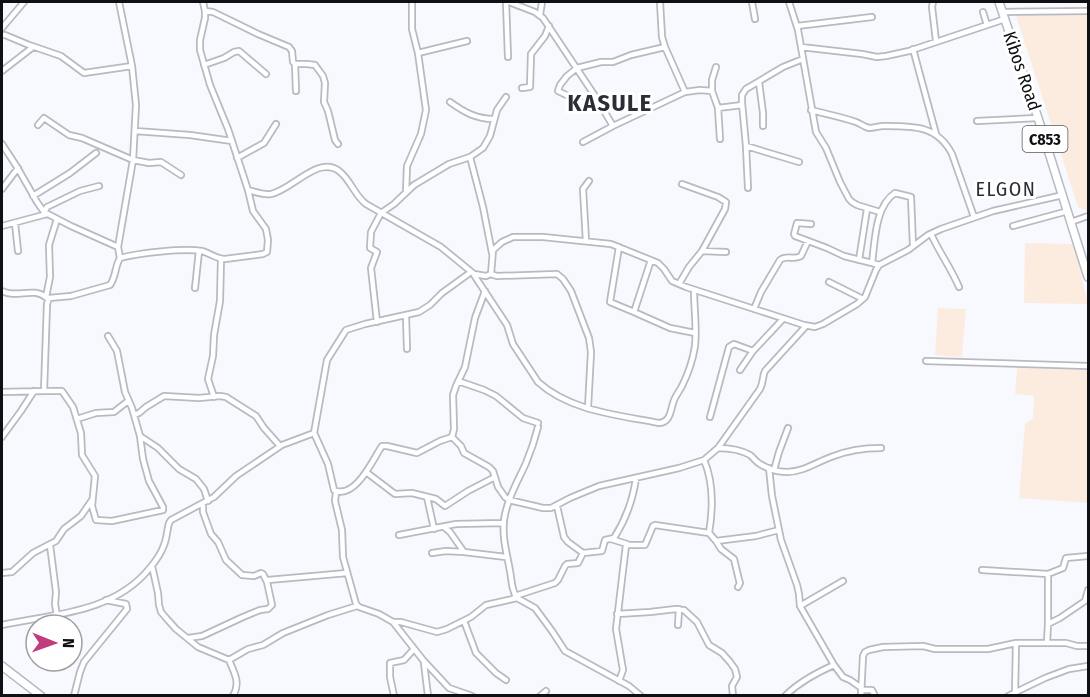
<svg xmlns="http://www.w3.org/2000/svg" width="1090" height="697" viewBox="0 0 1090 697" font-family="'Fira Sans Condensed',sans-serif">
<style>
.industrial{fill:#fcece0}
.lines{fill:none;stroke-linecap:round;stroke-linejoin:round}
.minor-casing{stroke:#b7bac2;stroke-width:8}
.major-casing{stroke:#b7bac2;stroke-width:10}
.minor{stroke:#fff;stroke-width:4.5}
.major{stroke:#fff;stroke-width:7}
.labels{text-anchor:middle;stroke-width:6;stroke-linejoin:round;paint-order:stroke}
.shield{fill:#fff;stroke:#57585a;stroke-width:1.5}
.shield-label{font-size:16px;font-weight:bold;fill:#0f1013}
.street-label{font-size:18px;fill:#0f1013;stroke:#fff}
.neighbourhood-label{font-size:20px;letter-spacing:1.5px;fill:#2c2e35;stroke:#fff}
.district-label{font-size:24px;font-weight:bold;letter-spacing:1.5px;fill:#2c2e35;stroke:#fff}
</style>
<rect width="100%" height="100%" fill="#f7f9fe"/>
<path class="industrial" d="M1015,13L1088,14V210L1086,211L1078,207Z
M1025,243L1074,244L1088,304L1024,303Z
M938,308L966,309L962,357L935,355Z
M1017,368L1088,370V503L1019,498L1025,424L1033,418L1034,396L1015,394Z"/>
<g class="lines">
<g class="minor-casing">
<path id="minor" d="M119,2L132,66L136,105L133,160L118,247L120,258
M506,2L508,57
M509,2L535,12L543,18L597,99L613,126L685,92L700,90L712,91L718,108L742,105
M660,2L662,37L665,47L685,92
M752,2L755,19
M789,2L798,30L816,132L826,148L840,182L849,199L852,202L857,205L880,212
M933,2L932,7L936,41
M205,11L213,12L258,34L289,47L292,51L293,62L295,64H307L315,65L323,76L325,83L324,102L328,111L335,140L338,144
M983,12L987,25
M1003,12L1088,11
M540,15L542,2
M797,26L872,17
M2,28L24,2
M2,35H5L29,45L61,56L84,73L132,66
M801,47L862,54L877,57L886,56L909,51L1005,19
M913,49L936,134
M418,53L467,41
M295,64L296,91
M204,65L224,58L234,52L239,51L266,74
M2,71L33,47
M759,82L763,113V126
M522,88L530,87L531,54L545,36L549,26
M712,91V80L716,67
M450,102C464,112 476,119 494,119
M589,106L558,91L560,85L567,76L577,68L601,62H613L631,55L665,47
M718,108L720,139
M811,110C826,114 842,117 856,122C861,124 865,127 869,128C874,128 879,126 883,126C913,126 937,125 952,154L974,217
M977,121L1038,118
M38,125L44,118L69,135L82,138L133,160L149,163L161,162L181,175
M135,131L190,135L232,141
M583,142L613,126
M2,144L17,167L37,202L44,212L71,226L118,247
M746,146L799,162
M470,157L483,207L492,253
M237,158L264,143L276,124
M682,184L718,197L726,202L725,209L702,251
M748,188L746,146L742,103V95L746,89L783,67L803,59
M2,189L18,168
M248,190C255,192 263,195 271,194C292,190 318,155 339,171C351,180 354,195 366,204L441,247L474,274L486,276L491,274L497,276L557,274L563,279L571,291L589,338L591,352L588,408
M406,192L407,166L421,134L426,110L418,53L412,29V2
M33,196L70,173L96,153
M44,212L47,207L80,191L99,186
M1071,222L1088,216
M15,223L18,251
M811,224L797,223L794,234L795,236L827,248L844,256L872,263
M2,226L47,214
M1013,226L1068,211
M931,234C939,252 951,268 959,287
M586,241L583,189L589,181
M619,247L610,302L634,312
M651,260L634,312L670,328L695,333
M859,260L867,209
M879,265L872,263C875,241 875,206 895,193L911,197L913,246
M491,274L493,250L502,242L513,237H543L611,244L658,263L664,269L672,281L686,287L804,325L815,327L823,324L857,304L865,297L876,270L879,265L908,250L928,235L941,229L993,211L1063,195
M474,275L507,325L513,344L538,382C570,411 618,415 659,423C672,422 670,408 675,398C677,394 680,390 682,386C688,374 693,359 695,346C697,328 694,308 694,290
M829,282L863,299
M679,284L689,267L702,251L726,252
M195,288L199,251
M2,291C17,299 33,286 47,298
M46,297L50,277L49,245L57,219
M754,309L761,292L780,260C786,255 795,260 801,256L808,241
M406,316L407,349
M377,322L371,268L377,252L370,248L371,232L381,213L394,204L414,185L449,164L470,157L483,148L490,136L497,110L506,97
M926,361L1088,366
M740,370L753,351L783,319
M458,381L484,390L496,396L523,418L538,423
M44,391H62L73,407L81,433L82,455L95,476L92,506L96,520L112,521L163,510V507L149,481L143,459L140,436L132,408L125,392L117,351L108,336
M2,392L44,391L47,304L49,298L71,296L110,285C116,277 115,266 120,258C139,253 183,248 202,251C210,253 216,259 225,259L263,254L267,252L268,240L266,229L253,211L248,190L228,129L210,85L200,50V40L205,18V11L203,2
M214,397L208,379L213,356L214,335L220,301L221,259
M134,415L139,413L146,407L164,396L199,398L220,396L226,397L256,416L264,428L280,446
M710,417L729,347L734,344L753,351
M77,419L96,413L114,412L128,401
M314,433L327,360L346,330L365,324L419,312L430,305L442,293L471,272
M140,436L158,448L179,469L196,479L204,489L208,501
M2,437L21,411L34,391
M452,437L461,446L464,453L489,467L493,471L498,487L505,497L509,500L543,508H551L570,498L599,486L679,468L704,460L718,448L760,389C764,381 762,377 765,371L806,326
M718,448C728,448 741,450 750,455C754,458 756,462 760,464C768,469 778,472 787,472C803,472 817,462 831,457C848,450 863,448 881,448
M704,460C714,483 713,509 709,533
M769,468L772,496L781,540L797,585L799,594L800,606
M774,470L779,452L788,428
M366,472L395,494L412,493L436,499L445,506L468,491L495,477
M336,492L335,501L342,530L343,557L356,604L359,607L379,614L393,622H401L437,632L447,629L471,617L486,605L517,598L535,608L552,631L565,651L629,686L641,696
M427,497L434,529
M557,506L564,537L568,542L583,553L602,551L605,540L614,538C626,519 633,500 636,478
M444,527L450,532L464,552L506,557
M399,535L456,524L504,523
M611,539L627,544
M716,541L721,549L734,559L739,580L740,583L738,587
M50,545L56,592L55,604L57,616
M432,553L446,551L464,552
M152,566L158,593L159,605L161,612L167,619L176,629L198,647L229,660C234,673 241,682 233,696
M982,570L1048,574L1063,568L1066,558L1088,556
M2,573L12,572L33,553L56,541L64,529L81,516L92,500
M268,580L347,573
M843,581L800,606L834,665L843,677L850,680L860,687
M515,596L555,583L558,580L565,566L567,564L578,563L583,553
M517,598C511,589 512,581 510,571C507,554 502,538 504,520C507,499 518,481 526,463C531,451 535,439 538,427
M617,614L650,612L676,609L684,610L697,622L709,645L722,653L730,662L735,669L737,677L732,686L733,696
M464,621L476,653L496,673L506,680
M393,622L423,660L449,688L472,696
M1048,624V574
M2,625C53,614 113,613 149,569C155,562 161,554 164,545C167,538 167,530 169,523L171,520L214,497L236,476L282,445L314,433L328,464L334,490C354,500 372,462 380,449L382,446H387L417,453L440,441L452,437L454,429L453,395L456,386L465,367L475,318L485,291
M678,625L679,609
M188,638L202,636L243,617L260,610L268,609L272,605L267,582L263,574L261,573L254,576L242,575L226,560L218,542L211,534L203,512V503
M1047,643L1048,624L1060,618L1085,601L1088,590
M229,660L248,649L263,645L283,633L328,615L357,606
M424,663L428,696
M619,681L623,670L616,629L626,545H645L653,526L655,525L709,533L716,541L756,536L779,530
M861,690H872L875,696
M1015,694L1016,643
M74,696L80,672L84,662L127,609L126,604L106,600
M394,696L390,677V663L404,660L414,649
M540,696L546,691
M785,696C799,682 816,673 834,665
M861,696L863,656L865,652L869,650L883,647L923,646L935,649H988L1016,643H1066L1077,646H1088
M1008,696L1045,678L1069,669L1088,666"/>
</g>
<g class="major-casing">
<path id="major" d="M999,2L1038,118L1088,277
M2,666L41,696"/>
</g>
<use href="#minor" class="minor"/>
<use href="#major" class="major"/>
</g>
<g class="labels">
<rect class="shield" x="1022.5" y="126" width="45" height="26" rx="4.5"/>
<g class="shield-label">
<text x="1045" y="145">C853</text>
</g>
<g class="street-label">
<text transform="translate(1022 71) rotate(71)" y="6">Kibos Road</text>
</g>
<g class="neighbourhood-label">
<text x="1006" y="196">ELGON</text>
</g>
<g class="district-label">
<text x="610" y="111">KASULE</text>
</g>
</g>
<rect width="1090" height="697" fill="none" stroke="#0f1013" stroke-width="6"/>
<g transform="translate(54 643) rotate(91)"><circle r="28" fill="#ffffff" stroke="#9f9fa1" stroke-width="1.5"/>
<path d="M0-4.5L10 22L0 15L-10 22Z" fill="#c23c7d"/>
<text y="-9" font-size="16" font-weight="bold" text-anchor="middle" fill="#0f1013">N</text>
</g>
</svg>
